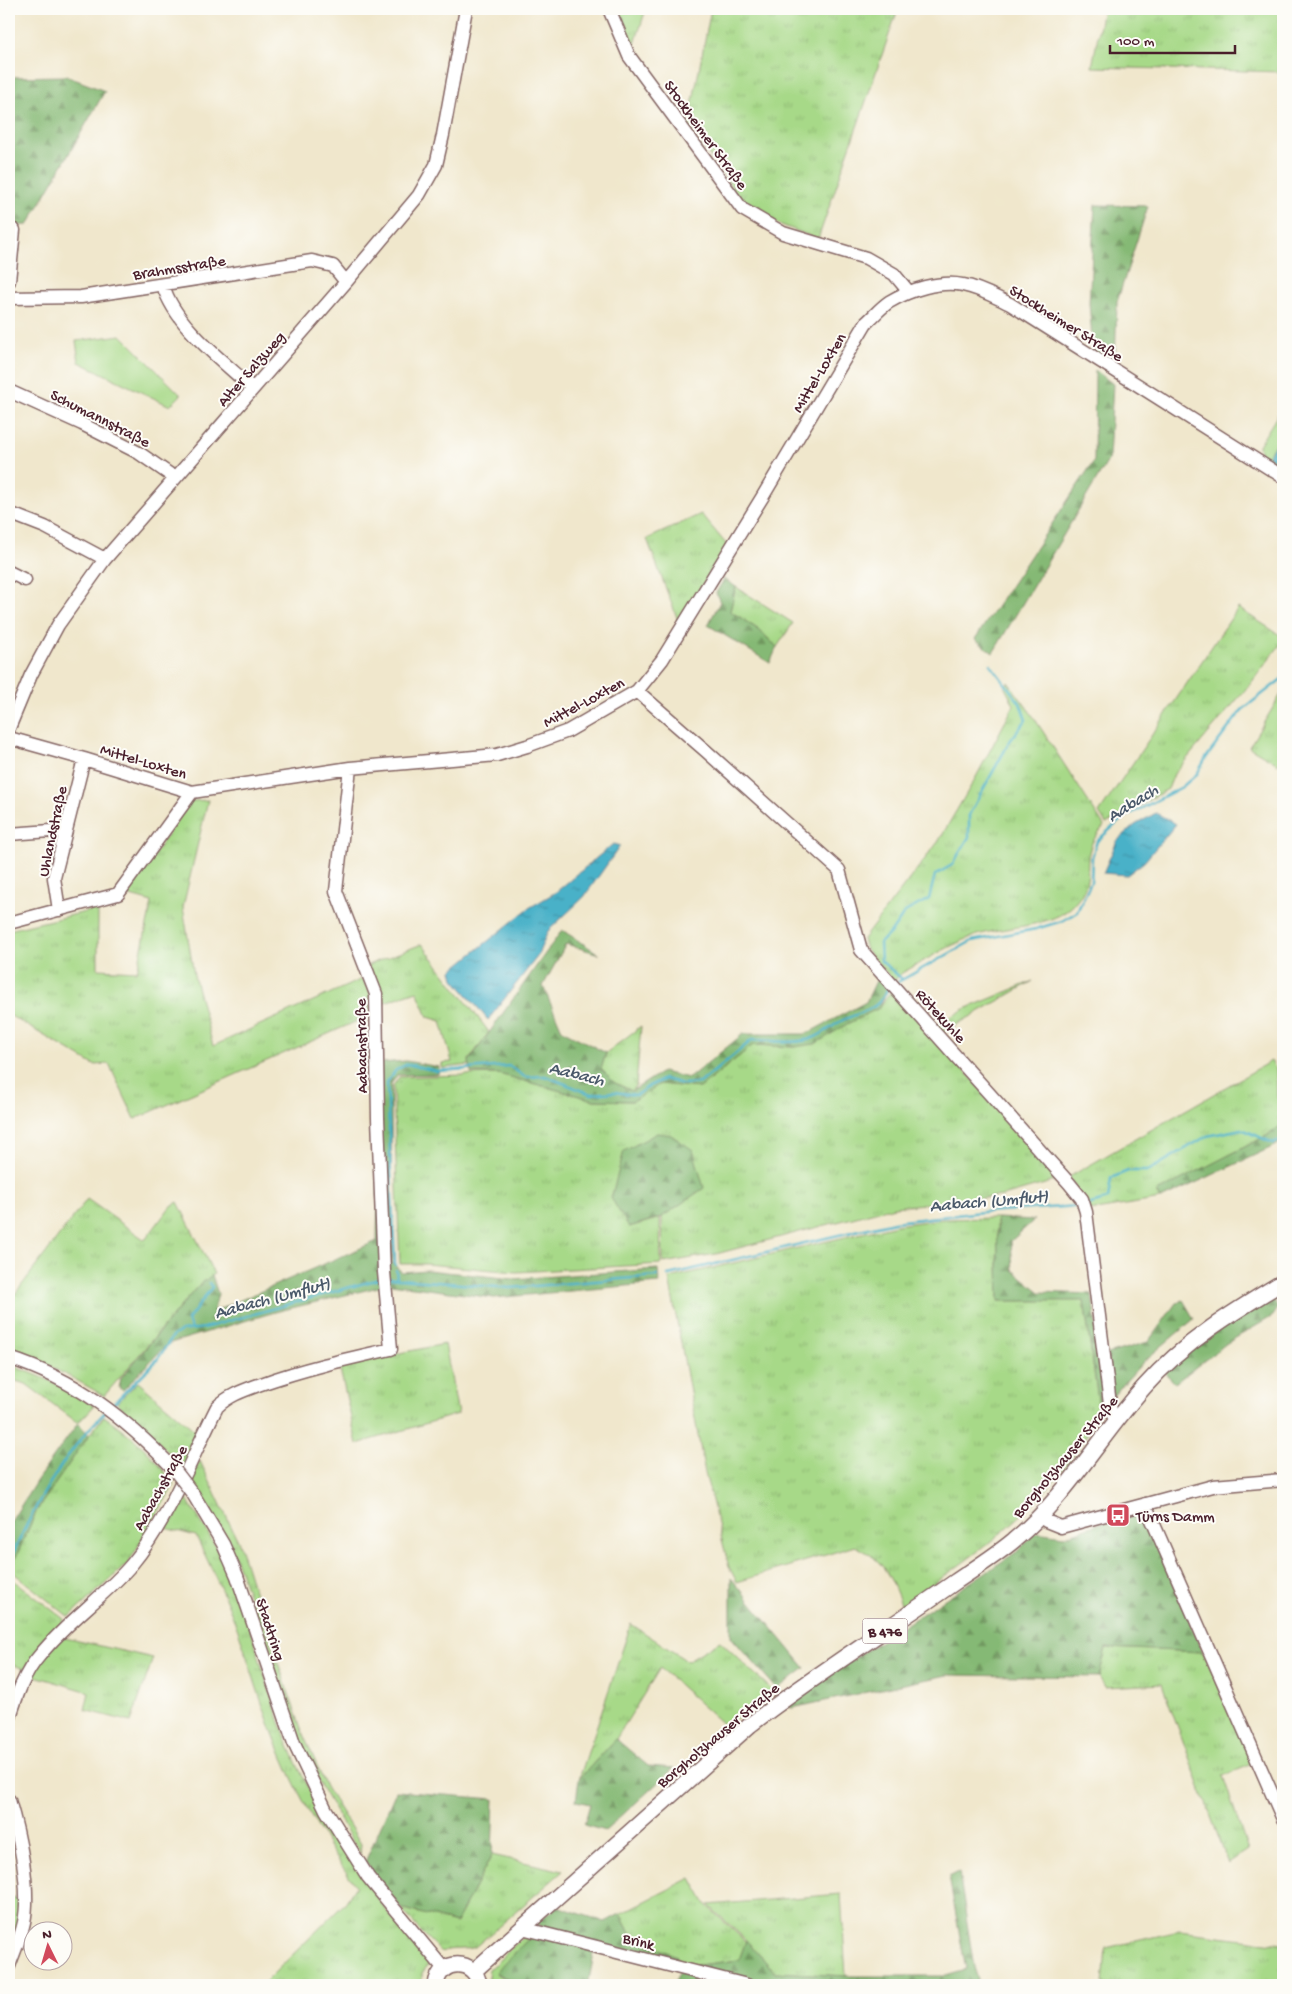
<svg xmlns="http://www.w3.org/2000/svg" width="1292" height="1994" viewBox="0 0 1292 1994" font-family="'Gochi Hand',sans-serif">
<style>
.grass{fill:url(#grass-tufts);stroke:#787c5a}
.forest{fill:url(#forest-firs);stroke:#686c50}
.green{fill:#a7d988;stroke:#787c5a}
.water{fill:url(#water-ripples);stroke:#4a687a}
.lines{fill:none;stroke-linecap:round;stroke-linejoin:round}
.stream{stroke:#49b1c8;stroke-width:2.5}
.minor-casing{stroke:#846563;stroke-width:15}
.major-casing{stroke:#846563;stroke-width:18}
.minor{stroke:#fff;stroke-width:12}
.major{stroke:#fff;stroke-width:15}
.minor-bridge-casing{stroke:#846563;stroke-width:15;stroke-linecap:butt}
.minor-bridge{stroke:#fff;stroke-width:12}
.labels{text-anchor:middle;stroke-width:4;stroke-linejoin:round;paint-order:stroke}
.shield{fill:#fdfcf7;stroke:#806168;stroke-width:1}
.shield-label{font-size:15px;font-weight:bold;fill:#4a1f2b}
.street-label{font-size:16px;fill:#4a1f2b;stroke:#fdfcf7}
.poi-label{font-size:16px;fill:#4a1f2b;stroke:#fdfcf7;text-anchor:start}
.water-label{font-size:18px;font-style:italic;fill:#4a596a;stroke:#fdfcf7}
</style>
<defs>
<pattern id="grass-tufts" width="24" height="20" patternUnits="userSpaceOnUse" patternTransform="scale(1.25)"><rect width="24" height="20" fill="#a7d988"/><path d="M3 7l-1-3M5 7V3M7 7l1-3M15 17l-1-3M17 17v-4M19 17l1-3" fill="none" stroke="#91ba76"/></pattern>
<pattern id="forest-firs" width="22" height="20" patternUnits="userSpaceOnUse" patternTransform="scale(1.25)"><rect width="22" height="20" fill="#85b974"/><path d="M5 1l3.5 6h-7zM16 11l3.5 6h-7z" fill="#6f965f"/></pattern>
<pattern id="water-ripples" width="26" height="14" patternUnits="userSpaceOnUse" patternTransform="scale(1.25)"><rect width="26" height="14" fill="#49b1c8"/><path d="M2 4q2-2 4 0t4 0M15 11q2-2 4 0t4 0" fill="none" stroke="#3f8fa3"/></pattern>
</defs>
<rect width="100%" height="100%" fill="#fdfcf7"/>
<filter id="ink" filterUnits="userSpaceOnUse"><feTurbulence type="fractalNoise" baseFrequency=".02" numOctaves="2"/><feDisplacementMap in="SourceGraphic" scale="10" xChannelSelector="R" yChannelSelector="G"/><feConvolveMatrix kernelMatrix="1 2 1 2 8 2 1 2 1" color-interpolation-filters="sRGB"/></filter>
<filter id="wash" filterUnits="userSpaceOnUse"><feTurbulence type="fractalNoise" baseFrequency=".0096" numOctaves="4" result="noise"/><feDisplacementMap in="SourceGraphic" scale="20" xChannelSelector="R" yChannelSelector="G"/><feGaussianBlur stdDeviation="1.12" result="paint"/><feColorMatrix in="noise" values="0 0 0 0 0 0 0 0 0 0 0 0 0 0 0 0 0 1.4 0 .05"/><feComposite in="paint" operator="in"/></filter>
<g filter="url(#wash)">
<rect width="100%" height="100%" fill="#f0e7cc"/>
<path class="grass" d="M615,9H646L633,50Z
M711,9H898L818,239L776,223L745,205L688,126Z
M1103,9H1283V72L1092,67Z
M701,514L727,545L679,623L647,539Z
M736,587L793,623L777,647L759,630L730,611Z
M1238,608L1283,637V641L1251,683L1174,774L1168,789L1106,824L1099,813Z
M1008,682L1031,713L1104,826C1099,832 1092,840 1090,849C1084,869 1094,881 1076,902C1054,930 1000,925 969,938C946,947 924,961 902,973L894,981L866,950L863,939L938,842L975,779L1014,705L1005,688Z
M1283,691V754L1278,764L1249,747Z
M208,800L183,907L194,975L213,1046L362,979L370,992L371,1015L135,1119L109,1064L94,1065L9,1015V930L98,909V969L137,971L152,902L127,895L190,801Z
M422,944L489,1032L469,1060L470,1065L442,1068V1063L452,1062L441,1021L428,1017L417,991L379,1004L368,965Z
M1033,981L940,1034L936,1027L939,1023L965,1009Z
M892,990L1062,1179L1003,1196L894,1207L716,1254L663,1263L662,1217L704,1187L629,1227L660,1218L661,1264L516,1272L426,1264H400L393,1086L399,1077L499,1074L594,1100L632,1101L660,1084L700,1088L753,1045L794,1047L879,1008Z
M641,1026L636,1086L632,1091L615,1083L601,1069L606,1053Z
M1271,1061L1276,1069L1277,1097L1283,1106V1124L1268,1135L1157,1193L1161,1199L1090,1211L1069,1177Z
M87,1199L145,1240L170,1207L178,1202L214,1274L198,1286L104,1396C74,1378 43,1361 9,1353V1302Z
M997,1218L999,1301L1084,1300L1100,1414C1088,1432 1077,1451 1064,1468C1023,1524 958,1566 902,1606C890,1577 885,1560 855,1546L737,1582L729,1567L705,1473L669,1278L897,1225L943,1219Z
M445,1344L458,1414L357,1444L339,1365Z
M9,1365C40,1375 68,1388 94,1406L78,1423L26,1384L9,1379Z
M138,1382L200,1435L184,1467L117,1403Z
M104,1416C135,1438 152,1453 174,1485L129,1562L69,1617L10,1570L37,1510L89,1435Z
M200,1461L239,1543L264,1623L301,1728L326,1787L361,1844L360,1854L316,1778L288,1709L235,1557L219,1524L191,1478Z
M183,1494C205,1526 223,1557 237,1593C259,1648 271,1708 296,1762C330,1836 377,1901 429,1964L422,1973V1985H262L345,1903L356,1886C327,1846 302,1803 283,1758C265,1717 253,1675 239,1633C227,1600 211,1568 196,1536L165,1528Z
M9,1577L64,1619L62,1628L26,1670L9,1663Z
M631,1624L687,1661L720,1641L773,1691L725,1726L660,1668L616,1739L579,1779Z
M61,1637L153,1658L131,1722L85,1710L89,1692L35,1676L32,1672Z
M1106,1648L1203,1652L1255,1763L1223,1776L1248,1850L1228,1863L1162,1684L1105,1687L1099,1677Z
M492,1855L563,1871L475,1947C463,1951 453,1947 441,1952L422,1933L401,1908L456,1923Z
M691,1878L707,1906L746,1942L739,1960L682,1967L676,1956L632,1937L620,1914Z
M841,1894L846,1976L775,1972L746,1940L708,1905Z
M9,1896L23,1900L19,1928L9,1953Z
M1179,1931L1283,1944V1985H1103L1106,1948Z
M526,1934L532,1935L496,1973L513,1984L487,1985L489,1970Z"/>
<path class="forest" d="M66,76L105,91L28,225L9,226V77Z
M1095,205L1148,206L1117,302L1115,364L1093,350L1089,303Z
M1095,370L1113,384L1109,459L993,653L975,639L1094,461Z
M724,579L736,587L730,611L759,630L777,647L770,663L708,625L720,602L716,593Z
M562,930L599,954L566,944L543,986L562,1030L606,1053L601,1069L615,1083L632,1091L662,1072L689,1078L743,1034H806L866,1002L877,979L888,989L879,1008L849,1023L815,1044L794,1047L753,1045L700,1088L660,1084L633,1101L594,1100L499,1074L471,1073L469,1061Z
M406,1061L439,1067L438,1074L397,1075L391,1084L392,1263L402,1272L427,1270L513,1279L658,1269L659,1283L494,1298L391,1284L275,1312L167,1344L123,1390L119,1388L121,1378L197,1287L212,1275L218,1294L213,1312L377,1241L380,1063Z
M1283,1124V1142L1161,1199L1157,1192L1268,1135Z
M657,1133L671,1135L693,1150L704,1188L662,1217L629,1227L611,1198L624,1151Z
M997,1218L1034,1220L1011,1241L1013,1270L1040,1292L1092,1294L1106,1405L1100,1414L1084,1301H999Z
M1272,1296L1278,1308L1273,1316L1227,1343L1175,1383L1165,1373L1195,1347L1265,1297Z
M1183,1300L1194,1319L1144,1361L1112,1397L1107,1354L1148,1342L1176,1303Z
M78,1423L89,1435L37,1510L10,1570L9,1525L37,1480Z
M1127,1514L1146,1517L1203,1652L1106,1648L1099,1677L947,1675L792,1708L787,1706L817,1683L1018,1551L1036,1532L1064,1536Z
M731,1578L805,1668L777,1689L731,1637Z
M616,1739L648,1766L674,1768L605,1831L584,1825L590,1804L576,1801L579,1779Z
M396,1791L494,1799L492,1855L456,1923L401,1908L365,1862Z
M959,1872L974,1967L978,1980L976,1985H673L682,1967L739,1960L746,1940L775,1972L846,1976H946L966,1970L949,1877Z
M557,1906L605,1922L620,1914L632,1937L677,1956L676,1964L559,1933L536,1924Z
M532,1935L595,1949L588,1985H516L496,1972Z"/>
<path class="green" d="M121,335L181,395L170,406L79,362L76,341Z
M1283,406V431L1268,456L1283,466V469L1260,454L1259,445Z"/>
<path class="water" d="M1283,431V466L1268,456Z
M1156,813L1176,824L1144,862L1127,875L1103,873L1117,841L1135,825Z
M613,844L620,846L584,897L548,931L537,957L488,1020L454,979L452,970L529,908L556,892Z"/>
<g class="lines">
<path class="stream" d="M902,979L881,961L880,943L892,931L905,912L929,899L935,875L952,865L969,837V815L1010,741L1026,720L1020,703L990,664
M898,982L972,941L1036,929L1062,921L1077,912L1091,882L1092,857L1097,841L1123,818L1182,787L1197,774L1206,758L1242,710L1283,678
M1088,1205L1108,1199L1111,1178L1128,1171H1148L1207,1136L1242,1129L1273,1143L1283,1138
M395,1265L387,1082L396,1070L407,1064L437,1071L509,1066L525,1077L545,1076L591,1094L614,1092L636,1095L649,1086L664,1079L683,1084L700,1083L752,1040C771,1040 795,1045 813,1038C824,1034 833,1025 843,1020C864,1010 877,1012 888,988
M396,1270L397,1278
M668,1275L894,1222L982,1212L1080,1206
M387,1278L510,1288L657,1276
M191,1329L188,1320L212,1287L209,1283
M110,1407L157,1360L173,1336L181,1331L204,1328L379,1279
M1075,1463L1104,1423
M9,1562C35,1505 60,1458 105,1412"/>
</g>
</g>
<g filter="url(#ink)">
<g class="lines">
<g class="minor-casing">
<path id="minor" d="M609,9L629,56L742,209L783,233L866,258L894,274L909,292
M9,281L14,230
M163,285C175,326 222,360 253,389
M9,298L81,297L312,261L333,266L346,282
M9,391L82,424L139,453L175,478
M9,513L45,527L105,559
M9,572L25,580
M637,691L706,751L839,870L861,950L1069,1183L1082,1199L1086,1212L1111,1412L1116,1420
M9,728L31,675L58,625L105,559L346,282L419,195L436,165L443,135L466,9
M9,738L84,759L192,792L350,768L497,755L527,746L568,731L637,691L662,660L763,496L866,323C873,317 880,308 889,302C909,290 940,280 963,285C980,288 995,297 1010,304L1283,477
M9,834L65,830
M59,910L54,878L84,759
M9,923L118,894L192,792
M9,1358C77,1380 125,1418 173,1468
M193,1494L223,1544L237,1576L294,1743L326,1810L368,1877L444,1969
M1145,1504L1283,1819
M1041,1515L1046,1521L1061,1527L1213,1486L1283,1480
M9,1720C16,1697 24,1673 40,1655C67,1621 104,1597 132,1564C170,1518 190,1460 217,1407C229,1395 245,1390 261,1384C303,1369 347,1359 391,1349L384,1272L378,1118L376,994L336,891L350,768
M9,1800C19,1834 31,1888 24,1922C21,1937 14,1952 9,1966
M522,1928L747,1985"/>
</g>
<g class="major-casing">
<path id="major" d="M474,1971L750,1725C816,1674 887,1630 955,1582C974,1569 995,1556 1013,1541C1066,1498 1100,1436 1145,1386C1184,1342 1233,1312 1283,1282
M436,1985C439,1958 476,1958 479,1985"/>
</g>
<use href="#minor" class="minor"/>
<use href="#major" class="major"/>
<g class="minor-bridge-casing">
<path id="minor-bridge" d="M173,1468L193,1494"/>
</g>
<use href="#minor-bridge" class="minor-bridge"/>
</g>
</g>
<defs>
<g id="bus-square" transform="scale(1.25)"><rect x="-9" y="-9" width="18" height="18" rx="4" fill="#d1495b" stroke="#fdfcf7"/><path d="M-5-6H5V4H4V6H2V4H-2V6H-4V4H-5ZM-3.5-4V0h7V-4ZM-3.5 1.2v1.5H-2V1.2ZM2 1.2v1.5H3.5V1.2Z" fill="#fff"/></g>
</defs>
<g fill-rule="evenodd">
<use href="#bus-square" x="1118" y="1515"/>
</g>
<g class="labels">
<rect class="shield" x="862.5" y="1618.5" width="45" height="25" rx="4"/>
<g class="shield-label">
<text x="885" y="1636">B 476</text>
</g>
<g class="street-label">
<text transform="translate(707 134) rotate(54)" y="6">Stockheimer Straße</text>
<text transform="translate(179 266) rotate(-9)" y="6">Brahmsstraße</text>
<text transform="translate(1067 322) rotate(32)" y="6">Stockheimer Straße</text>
<text transform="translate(250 368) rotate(-49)" y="6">Alter Salzweg</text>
<text transform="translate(818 372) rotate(-59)" y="6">Mittel-Loxten</text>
<text transform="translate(101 417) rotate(27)" y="6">Schumannstraße</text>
<text transform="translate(583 701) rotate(-28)" y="6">Mittel-Loxten</text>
<text transform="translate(144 760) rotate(17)" y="6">Mittel-Loxten</text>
<text transform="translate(51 831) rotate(-78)" y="6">Uhlandstraße</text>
<text transform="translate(942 1015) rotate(48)" y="6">Rötekuhle</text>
<text transform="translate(360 1046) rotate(-91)" y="6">Aabachstraße</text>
<text transform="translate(1064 1456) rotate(-50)" y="6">Borgholzhauser Straße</text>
<text transform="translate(159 1487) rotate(-61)" y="6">Aabachstraße</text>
<text transform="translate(272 1629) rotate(72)" y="6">Stadtring</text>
<text transform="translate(717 1734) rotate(-40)" y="6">Borgholzhauser Straße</text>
<text transform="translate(639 1940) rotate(15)" y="6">Brink</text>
</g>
<g class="poi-label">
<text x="1136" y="1521">Türns Damm</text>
</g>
<g class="water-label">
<text transform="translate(1132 802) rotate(-32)" y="6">Aabach</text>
<text transform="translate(577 1073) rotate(14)" y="6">Aabach</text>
<text transform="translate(989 1200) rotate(-5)" y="6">Aabach (Umflut)</text>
<text transform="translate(272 1297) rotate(-15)" y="6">Aabach (Umflut)</text>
</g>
</g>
<rect width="1292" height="1994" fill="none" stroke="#fdfcf7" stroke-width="30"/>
<g transform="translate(48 1946) rotate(355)"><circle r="24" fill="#fdfcf7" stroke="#b5a4a5"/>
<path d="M0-4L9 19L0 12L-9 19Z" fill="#d1495b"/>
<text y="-8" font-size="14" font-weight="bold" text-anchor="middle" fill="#4a1f2b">N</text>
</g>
<path d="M1110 45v8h125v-8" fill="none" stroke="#4a1f2b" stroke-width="2.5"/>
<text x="1117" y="45" font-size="15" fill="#4a1f2b" stroke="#fdfcf7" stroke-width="4" paint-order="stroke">100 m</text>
</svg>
